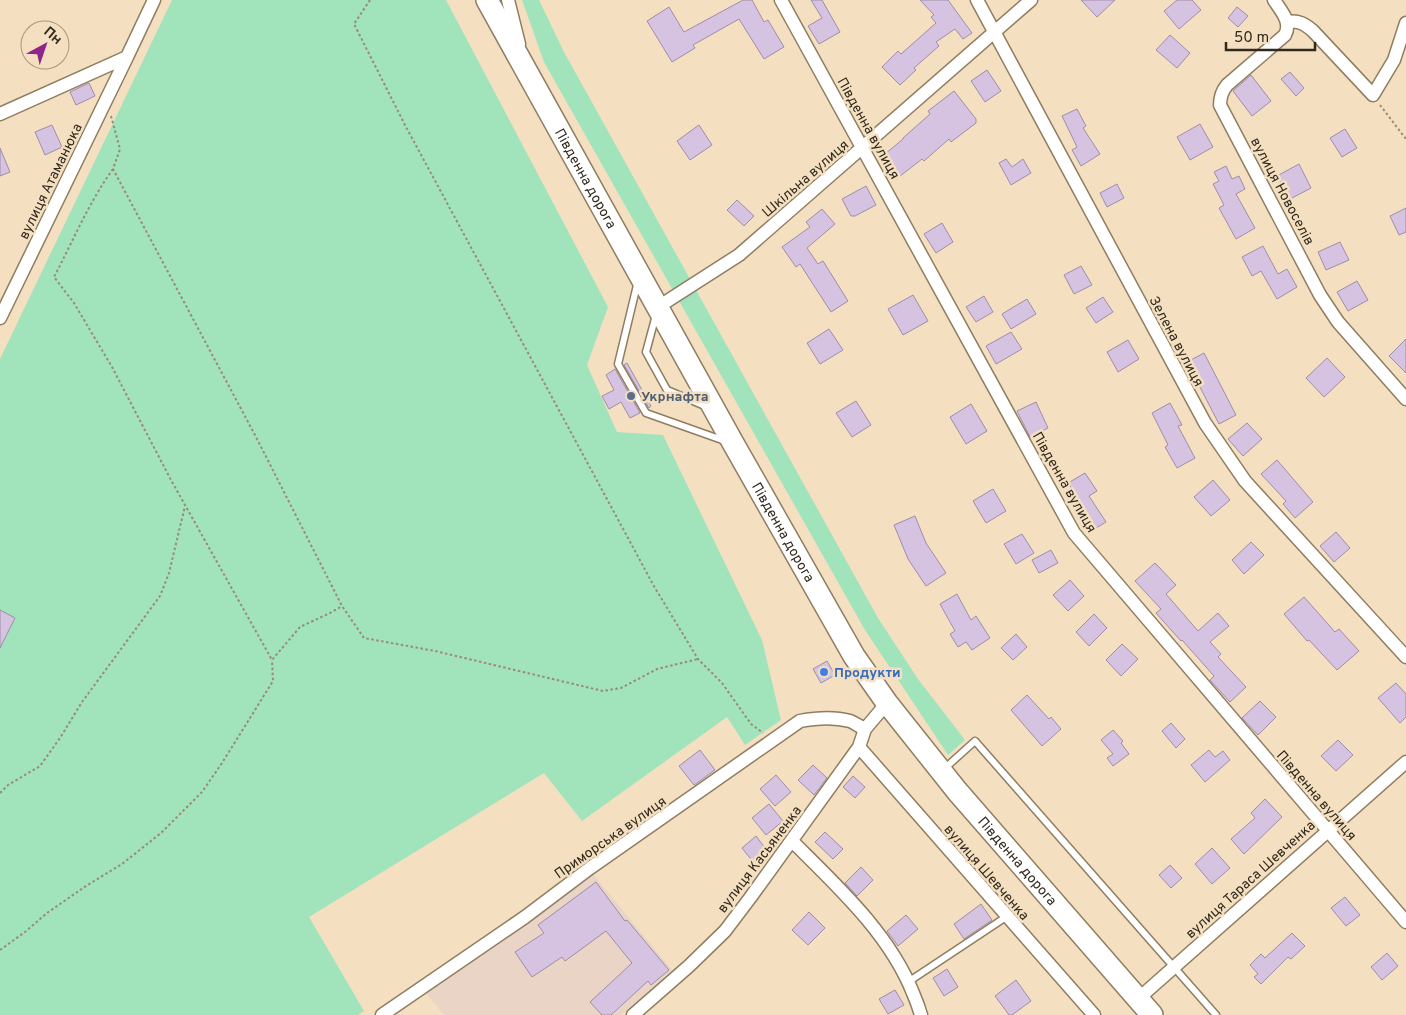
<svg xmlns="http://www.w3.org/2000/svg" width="1406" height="1015" viewBox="0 0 1406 1015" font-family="Overpass,sans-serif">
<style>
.industrial{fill:#e9d4c6}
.green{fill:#a1e3ba}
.building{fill:#d6c3e1;stroke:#9f8ca8}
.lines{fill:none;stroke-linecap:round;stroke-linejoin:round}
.service-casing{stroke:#8f7d61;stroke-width:9}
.minor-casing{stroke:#8f7d61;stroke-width:15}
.trunk-casing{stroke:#8f7d61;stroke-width:24}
.path{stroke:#998b74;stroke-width:2;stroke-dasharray:2.5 2.5;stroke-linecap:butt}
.service{stroke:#fff;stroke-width:6}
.minor{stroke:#fff;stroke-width:12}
.trunk{stroke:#fff;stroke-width:21}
.service-dot{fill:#5c6f8a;stroke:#f4e0c1;stroke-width:2}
.shop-dot{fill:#3f7fe0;stroke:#f4e0c1;stroke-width:2}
.labels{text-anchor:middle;stroke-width:5;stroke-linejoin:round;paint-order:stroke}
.street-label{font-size:14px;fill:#31291d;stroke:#f4e0c1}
.service-label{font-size:14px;font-weight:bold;fill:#4e5e75;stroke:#f4e0c1;text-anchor:start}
.shop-label{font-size:14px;font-weight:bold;fill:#366cbe;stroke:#f4e0c1;text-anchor:start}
</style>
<rect width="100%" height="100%" fill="#f4e0c1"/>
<path class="industrial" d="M593,874L672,970L621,1015H444L426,993Z"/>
<path class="green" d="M172,0H446L608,307L587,365L617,432L663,435L762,640L781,720L745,745L727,717L582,821L544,773L309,917L364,1011L358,1015H0V359Z
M522,0H539L564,52L878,618L918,679L965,740L948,755L865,630L544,62Z"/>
<path class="building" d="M743,0H752L764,22L768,20L784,47L764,59L739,19L693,45L695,48L672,62L647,21L669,7L684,32Z
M811,0H822L840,32L819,44L808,26L822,18Z
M920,0H948L972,33L963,39L955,29L936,42L939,46L914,68L916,70L900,85L882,67L898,51L901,54L936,23L931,17L934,15Z
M1081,0H1115L1097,17Z
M1177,0H1192L1201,10L1179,29L1164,11Z
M1237,7L1248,16L1238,27L1228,18Z
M1170,35L1190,53L1177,68L1156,50Z
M987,70L1001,91L985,102L971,81Z
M1290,72L1304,88L1296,96L1281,79Z
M1251,75L1271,101L1252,116L1233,91Z
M89,83L95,96L76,105L70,92Z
M954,91L976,119V123L951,142L949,139L924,161L922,159L895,180L879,159L903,139V138L930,114L928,111Z
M1077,109L1086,126L1083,128L1100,154L1081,166L1072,150L1077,147L1062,116Z
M1200,124L1213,147L1190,160L1177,137Z
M52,125L62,147L45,155L35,132Z
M699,125L712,145L690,160L677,141Z
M1345,129L1357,148L1342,157L1330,138Z
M0,148L10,172L0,176Z
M1006,159L1012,167L1023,159L1031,173L1011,185L999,163Z
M1299,164L1311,188L1290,199L1277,176Z
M1226,166L1232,179L1239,176L1245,189L1236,194L1255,228L1236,239L1219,208L1224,205L1213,184L1219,181L1214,172Z
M1117,184L1124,198L1107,207L1100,193Z
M866,186L876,205L855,216H851L842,199Z
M737,200L754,216L744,226L727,210Z
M1406,208V232L1399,235L1390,216Z
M822,209L835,224L807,248L818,264L823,261L848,301L831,312L800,264L796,267L782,247L810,227L806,222Z
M942,223L953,242L936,253L924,234Z
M1340,242L1349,260L1326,270L1318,252Z
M1263,246L1278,274L1287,269L1297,287L1277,299L1261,271L1252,276L1242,257Z
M1081,266L1092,285L1074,294L1064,275Z
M1357,281L1368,300L1348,311L1337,292Z
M913,295L928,321L903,335L888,309Z
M984,296L993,312L976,322L966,307Z
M1103,297L1113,312L1096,323L1086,308Z
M1027,299L1036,314L1011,329L1002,314Z
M829,329L843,350L820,364L807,343Z
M1011,332L1022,349L996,364L986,346Z
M1406,339V373L1389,356Z
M1128,340L1139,359L1118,372L1107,352Z
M1204,353L1236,415L1219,424L1187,362Z
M1327,358L1345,377L1324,397L1306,378Z
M627,363L651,406L649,408L624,365Z
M615,369L640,413L630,418L621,402L609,409L602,396L614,390L606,375Z
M856,401L871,425L852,437L836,413Z
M1036,402L1048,428L1030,437L1017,411Z
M1170,403L1182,425L1178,426L1195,458L1177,468L1165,447L1168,445L1152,413Z
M971,404L987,431L966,444L950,417Z
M1247,423L1262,439L1243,456L1228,439Z
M1277,460L1313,502L1295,518L1283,504L1286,501L1261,474Z
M1085,473L1097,491L1089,496L1106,522L1088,533L1077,516L1085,511L1068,483Z
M1213,480L1230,500L1211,516L1194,497Z
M993,489L1006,511L986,523L973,501Z
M915,516L926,543L946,573L926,586L908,559L894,525Z
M1336,532L1350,548L1334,562L1320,546Z
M1022,534L1034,553L1016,564L1004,544Z
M1251,542L1264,555L1244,574L1232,560Z
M1051,550L1058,563L1039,573L1032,560Z
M1155,563L1176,585L1166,594L1198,631L1218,613L1229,626L1210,642L1221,654L1218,657L1246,687L1230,702L1210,680L1214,676L1182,640L1181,641L1156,613L1161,609L1135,581Z
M1070,580L1084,596L1068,611L1053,595Z
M957,594L971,620L976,616L990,638L972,650L966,642L958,647L950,634L955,631L940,604Z
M1304,597L1335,632L1339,629L1359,651L1337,670L1309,640L1307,641L1284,614Z
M0,610L15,618L0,648Z
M1094,614L1107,628L1089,646L1076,632Z
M1016,634L1027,647L1013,660L1001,648Z
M1122,644L1138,659L1121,676L1106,660Z
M827,661L835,675L821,683L813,669Z
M1396,683L1406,694V717L1400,723L1378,698Z
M1027,695L1049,719L1051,717L1061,729L1042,746L1011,710Z
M1260,701L1276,717L1258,735L1242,718Z
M1171,723L1185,739L1176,748L1162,731Z
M1113,730L1123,741L1121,743L1129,754L1113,766L1107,758L1113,754L1101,740Z
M1338,740L1353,755L1336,771L1321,756Z
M700,750L715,770L694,785L679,766Z
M1209,750L1215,757L1223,751L1230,760L1205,782L1191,765Z
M813,765L827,778L814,795L798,780Z
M776,775L791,792L775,806L760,789Z
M853,776L865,787L855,798L843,787Z
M1265,799L1282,817L1244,854L1231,839L1255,818L1251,813Z
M769,804L783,821L766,835L752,818Z
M825,832L843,849L833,859L815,842Z
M756,836L768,852L754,863L742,848Z
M1212,848L1230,868L1212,884L1195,864Z
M1170,865L1182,878L1171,888L1159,875Z
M861,867L873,880L857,896L845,883Z
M596,882L625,921L627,920L669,970L651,985L648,981L611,1015H602L590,1002L632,963L606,931L565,961L562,957L532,977L515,952L544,933L538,925Z
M1345,897L1360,915L1346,926L1331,908Z
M981,904L992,920L964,939L954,924Z
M809,912L825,928L808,945L792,930Z
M906,915L918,929L898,946L887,931Z
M1292,933L1305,946L1291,959L1288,957L1261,984L1254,977L1258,974L1250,965L1261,954L1265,958Z
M1387,953L1398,966L1382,980L1371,967Z
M947,969L958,987L944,996L933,978Z
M1016,980L1031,1001L1012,1015H1009L995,996Z
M895,990L904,1005L888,1014L879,999Z"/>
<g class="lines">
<g class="service-casing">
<path id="service" d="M638,281L618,364L646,413L725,441
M656,315L646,352L667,390L705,406
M944,769L975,741L1216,1015
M908,982L1006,917"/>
</g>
<g class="minor-casing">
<path id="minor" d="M508,0L519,44
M781,0L1074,533L1406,922
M977,0L1205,423L1245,481L1406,657
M1274,0C1281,11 1292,22 1285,35L1227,85C1222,91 1220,96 1220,105L1320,295L1338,322L1406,399
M1288,22C1298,20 1305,24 1313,31L1373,95L1394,60L1406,23
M0,114L127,57L154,0
M658,307L739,255L1031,0
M0,318L127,57
M859,747L1094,1015
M792,841C837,886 889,933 913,993C916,1000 919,1008 921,1015
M1138,999L1406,762
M382,1015L525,917L590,868L800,721C816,718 835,717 850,721C855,723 860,727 865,729
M633,1015L689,966L725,931L750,898L859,747L865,729L887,703"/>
</g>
<g class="trunk-casing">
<g id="trunk">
<path id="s1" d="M487,0L733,443L854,656L887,703L957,791L1152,1015"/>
</g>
</g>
<path class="path" d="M370,0L354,24L406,127L655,588L698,659L722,683L751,724L763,733
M1380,105L1406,139
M111,116L120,149L113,169L255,435L342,606L364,638L435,651L603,691L621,688L657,669L698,659
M113,169C89,202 73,241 54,277L74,303L112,367L171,480L272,660L300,627L330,613L342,606
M0,793L8,785L40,766L60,738L82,702L160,596L169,573L185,506
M0,950L25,932L47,913L86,886L122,864L161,833L202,792L222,763L273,681L272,660"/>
<use href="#service" class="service"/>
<use href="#minor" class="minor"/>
<use href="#trunk" class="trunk"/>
</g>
<circle class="service-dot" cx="631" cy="396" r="5"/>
<circle class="shop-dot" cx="824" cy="672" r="5"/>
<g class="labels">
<g class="street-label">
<text transform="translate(869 128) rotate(61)" y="5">Південна вулиця</text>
<text transform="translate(805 178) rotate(-41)" y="5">Шкільна вулиця</text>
<text dy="5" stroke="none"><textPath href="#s1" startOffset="204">Південна дорога</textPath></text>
<text transform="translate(50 181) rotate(-64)" y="5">вулиця Атаманюка</text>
<text transform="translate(1283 191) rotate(62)" y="5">вулиця Новоселів</text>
<text transform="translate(1177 341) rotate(62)" y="5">Зелена вулиця</text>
<text transform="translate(1065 482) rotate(60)" y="5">Південна вулиця</text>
<text dy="5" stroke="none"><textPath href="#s1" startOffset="609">Південна дорога</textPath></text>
<text transform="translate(1317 795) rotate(49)" y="5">Південна вулиця</text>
<text transform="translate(610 837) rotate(-35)" y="5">Приморська вулиця</text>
<text transform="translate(759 859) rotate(-53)" y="5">вулиця Касьяненка</text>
<text dy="5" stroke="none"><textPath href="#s1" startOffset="1014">Південна дорога</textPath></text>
<text transform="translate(987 872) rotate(49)" y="5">вулиця Шевченка</text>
<text transform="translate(1250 879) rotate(-42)" y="5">вулиця Тараса Шевченка</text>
</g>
<g class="service-label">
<text x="641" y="401">Укрнафта</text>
</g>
<g class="shop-label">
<text x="834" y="677">Продукти</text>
</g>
</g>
<g transform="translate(45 45) rotate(40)"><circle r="24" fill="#f4e0c1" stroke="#a6977f"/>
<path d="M0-4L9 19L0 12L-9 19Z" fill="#8e258a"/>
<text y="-8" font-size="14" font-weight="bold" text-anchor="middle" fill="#31291d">Пн</text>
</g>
<path d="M1226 42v8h89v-8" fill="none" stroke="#31291d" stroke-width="2.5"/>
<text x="1234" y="42" font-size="15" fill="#31291d" stroke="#f4e0c1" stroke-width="4" paint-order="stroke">50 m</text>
</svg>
